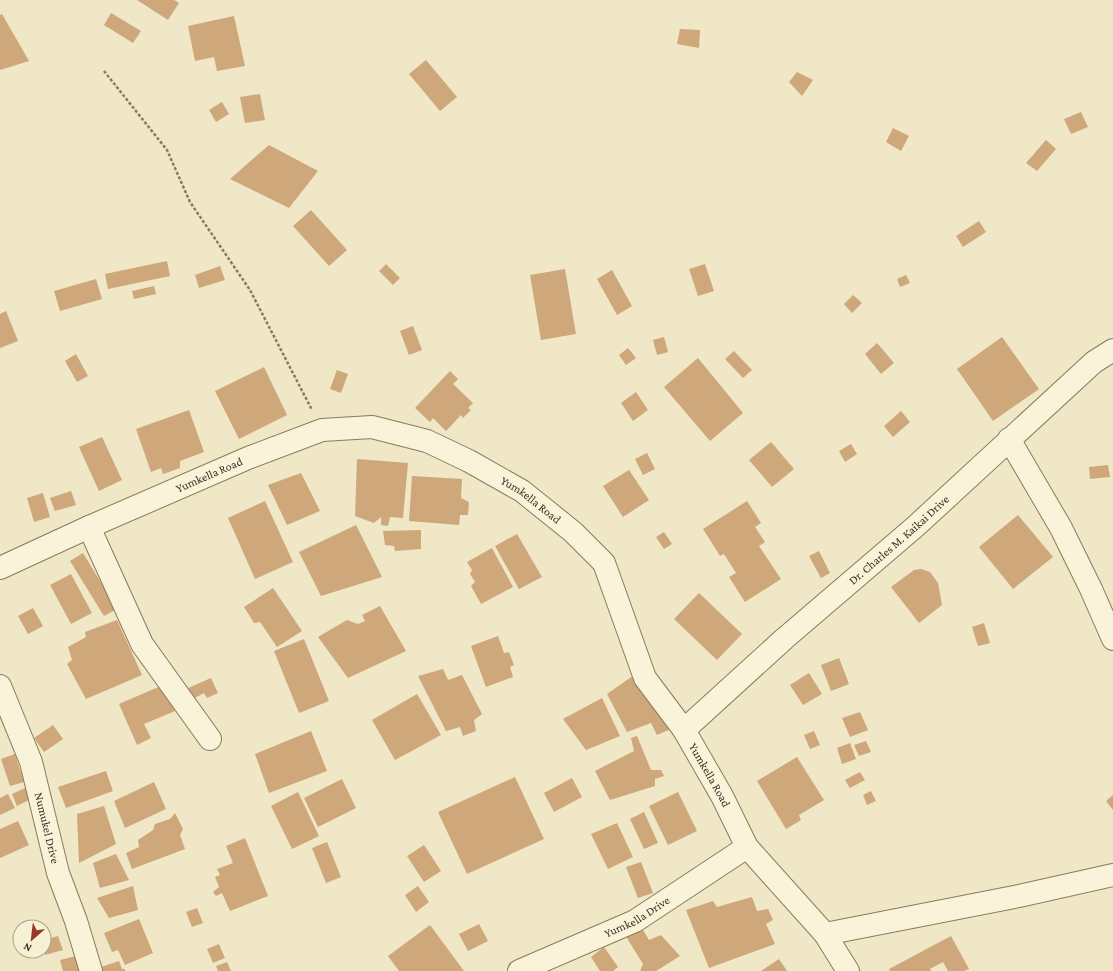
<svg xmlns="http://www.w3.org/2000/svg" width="1113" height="971" viewBox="0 0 1113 971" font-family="'Crimson Pro',serif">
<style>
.building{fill:#cea77b}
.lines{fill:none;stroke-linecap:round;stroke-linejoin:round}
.minor-casing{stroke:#8b7a5b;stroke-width:24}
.path{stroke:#8b7a5b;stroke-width:2.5;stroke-dasharray:3 2;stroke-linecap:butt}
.minor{stroke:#f9f3d9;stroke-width:22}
.labels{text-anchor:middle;stroke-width:3;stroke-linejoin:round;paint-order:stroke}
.street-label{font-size:12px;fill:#3a2f1f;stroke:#f6f0d5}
</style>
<rect width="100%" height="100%" fill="#efe7c5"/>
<path class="building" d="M137,0H174L179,3L168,20Z
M111,13L141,31L133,43L104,25Z
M2,14L29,61L0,70V15Z
M234,16L245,66L217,71L214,57L195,61L188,26Z
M680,29L700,30L699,48L677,44Z
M426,60L457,97L440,111L409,74Z
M797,72L813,80L802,96L789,82Z
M260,94L265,120L245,123L240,97Z
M222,102L229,114L216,122L209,110Z
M1081,112L1088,127L1071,134L1064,119Z
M893,128L909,136L901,151L886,142Z
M1046,140L1056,149L1037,171L1026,163Z
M269,145L318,171L289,208L230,179Z
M311,210L347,250L329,266L293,226Z
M979,221L986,232L963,247L956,236Z
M167,261L170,276L108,289L105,274Z
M386,264L400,278L393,285L379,271Z
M705,264L714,291L698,296L689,269Z
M220,266L225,280L199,288L195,275Z
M565,269L576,334L541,340L530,275Z
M612,270L632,306L617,315L597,279Z
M906,275L910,283L900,287L897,279Z
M96,279L102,299L60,311L54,291Z
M154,286L156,294L134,299L132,291Z
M853,295L862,303L852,313L844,304Z
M6,311L18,341L0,348V314Z
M413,326L422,350L409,355L400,331Z
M664,337L668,352L657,355L653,340Z
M1002,337L1039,389L993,421L957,369Z
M877,343L894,363L881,374L865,354Z
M628,348L636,358L626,365L619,355Z
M734,351L752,370L743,378L725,359Z
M76,354L88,376L77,382L65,361Z
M698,358L743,413L710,441L664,387Z
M264,367L287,415L239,439L215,391Z
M337,370L348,374L341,393L330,389Z
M450,371L458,379L453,384L473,403L468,408L471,410L463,418L461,415L446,431L433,418L430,422L415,408Z
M636,392L648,410L633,421L621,403Z
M189,410L204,452L180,461V468L163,474L161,468L151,472L136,429Z
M901,411L910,422L893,437L884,426Z
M102,437L122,480L99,491L79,447Z
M771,442L794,469L772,487L749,460Z
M851,444L857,454L845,462L839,451Z
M647,453L655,469L643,475L635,459Z
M357,459L408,463L403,518L390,517L388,526L381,525V517L374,523L355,516Z
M1108,465L1110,477L1090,479L1089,467Z
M629,470L649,500L623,517L603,486Z
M301,473L320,511L287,525L268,485Z
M412,476L462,479L461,498L469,502L468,515H460L459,525L409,521Z
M71,491L76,505L55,511L50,498Z
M43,493L50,517L34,522L27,498Z
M265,501L293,562L255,579L228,518Z
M747,501L761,523L755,527L765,542L759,546L781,579L745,602L729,577L736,573L724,554L720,556L703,529Z
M1018,515L1053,557L1013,589L979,547Z
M356,525L382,577L321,596L299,552Z
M421,530V549L395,551L394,546L385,545L383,531Z
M664,532L672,544L664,549L656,537Z
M517,534L542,577L519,589L495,546Z
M492,548L513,587L481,604L471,586L475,582L470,574L472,570L467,562Z
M819,551L830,573L821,578L809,556Z
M83,553L117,609L104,616L70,561Z
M921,569L930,572L938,583L942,605L919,623L891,587L914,570Z
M71,574L92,613L71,624L50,585Z
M273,588L302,631L277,647L260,622L254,623L244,607Z
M699,593L742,634L717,660L674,619Z
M380,606L406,651L348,678L318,637L347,620L358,624L365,621L362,615Z
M33,608L43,626L28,634L18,616Z
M117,620L142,675L86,699L67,664L72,660L68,647L86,637L85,632Z
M984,623L990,643L978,646L972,627Z
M498,636L504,653L509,652L514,665L510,667L513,677L486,687L471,646Z
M304,639L329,701L299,713L274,651Z
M839,658L849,684L831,691L821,665Z
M443,669L448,680L462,675L482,714L474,720L476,731L463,736L460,727L446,731L418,676Z
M637,673L671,729L657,735L651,723L627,732L607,694Z
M809,673L822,694L803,705L790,685Z
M211,678L218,693L207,698L204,693L191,700L186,689Z
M163,685L175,711L144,724L151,738L137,745L119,704Z
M417,694L441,735L395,760L372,720Z
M602,698L620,736L586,750L563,719Z
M860,712L868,730L850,737L842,718Z
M53,725L63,739L44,752L34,738Z
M311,731L327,771L269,793L255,754Z
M814,731L820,745L810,749L804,735Z
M637,736L651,770H661L664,776L655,779V786L610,800L595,771L634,751L631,738Z
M866,741L871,752L859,756L854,745Z
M850,743L856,759L842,764L837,748Z
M15,754L24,782L10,786L1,759Z
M797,757L824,800L799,815L801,820L786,829L757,781Z
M106,771L113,791L66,808L58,787Z
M860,772L865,780L850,788L845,780Z
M515,777L544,839L467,874L438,812Z
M572,778L582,797L554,812L544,793Z
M342,779L356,808L318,827L304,798Z
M154,782L166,809L125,828L114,801Z
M25,788L31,799L17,806L12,794Z
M871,791L876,801L867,805L863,795Z
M298,792L319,836L292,849L271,806Z
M678,792L697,831L668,845L649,806Z
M8,794L15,808L0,815V798Z
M1113,795V810L1106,801Z
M104,806L116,844L79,863L77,814Z
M644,812L658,843L644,849L630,819Z
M175,813L183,829L180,835L185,849L132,869L126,853L139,847L138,840L153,830L155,824L170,819Z
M18,821L29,845L0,858V829Z
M617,823L633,857L608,869L591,834Z
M245,838L268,896L230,911L222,893L216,896L213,892L219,887L215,877L220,875L217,869L233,863L226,846Z
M327,842L341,877L326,883L312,848Z
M424,845L441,871L424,882L407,856Z
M116,854L129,880L100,888L93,863Z
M641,862L653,893L638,898L626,867Z
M133,886L138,910L109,918L97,898Z
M418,886L429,902L416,912L405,895Z
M752,897L757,911L768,909L773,920L766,924L775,944L709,968L686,910L713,901L717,907Z
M197,908L203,923L192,927L186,912Z
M139,919L153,953L125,965L118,950L112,952L104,933Z
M479,924L488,941L468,951L459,934Z
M430,925L464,971H399L388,956Z
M640,925L649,940L661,935L680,956L656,971H640L643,964L625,935Z
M58,936L63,950L45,955L44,940Z
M951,936L969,969L964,971H948L943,962L930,969L931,971H890L889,969Z
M219,944L225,958L213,963L207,949Z
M604,947L618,967L613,971H600L591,957Z
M76,956L80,971H63L60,960Z
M779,959L787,971H761Z
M119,961L122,969H125V971H102L101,967Z
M227,962L231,971H218L216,966Z"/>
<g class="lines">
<g class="minor-casing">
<g id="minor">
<path d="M1009,439L1061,528L1091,589L1113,639"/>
<path d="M89,527L142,644L210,739"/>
<path id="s1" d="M0,568L89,527L248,458L322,430L372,427L427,441L469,461L522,491L573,532L604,563L645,678L684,730L722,796L747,847L825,934L848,971"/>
<path id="s2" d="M0,686L31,762L58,873L76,921L91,971"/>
<path id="s3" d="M684,730L784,639L916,526L1094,362L1113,350"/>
<path d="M825,934L1019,896L1113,875"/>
<path id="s4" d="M519,971L635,921L747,847"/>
</g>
</g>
<path class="path" d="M104,71L167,150L190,202L250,290L312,410"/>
<use href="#minor" class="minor"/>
</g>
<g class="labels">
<g class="street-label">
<text dy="4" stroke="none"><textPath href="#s1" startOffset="229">Yumkella Road</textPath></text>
<text dy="4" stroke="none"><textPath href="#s1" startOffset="577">Yumkella Road</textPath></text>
<text dy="4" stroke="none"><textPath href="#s3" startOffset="287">Dr. Charles M. Kaikai Drive</textPath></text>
<text dy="4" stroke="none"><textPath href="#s1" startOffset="913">Yumkella Road</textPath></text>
<text dy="4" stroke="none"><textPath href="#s2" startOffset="150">Numukel Drive</textPath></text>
<text dy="4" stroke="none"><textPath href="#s4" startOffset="130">Yumkella Drive</textPath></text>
</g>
</g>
<g transform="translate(32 939) rotate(208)"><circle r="19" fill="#f6f0d5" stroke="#aba38c"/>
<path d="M0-3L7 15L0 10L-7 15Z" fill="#9b362a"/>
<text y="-6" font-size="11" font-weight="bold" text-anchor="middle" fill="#3a2f1f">N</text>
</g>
</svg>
